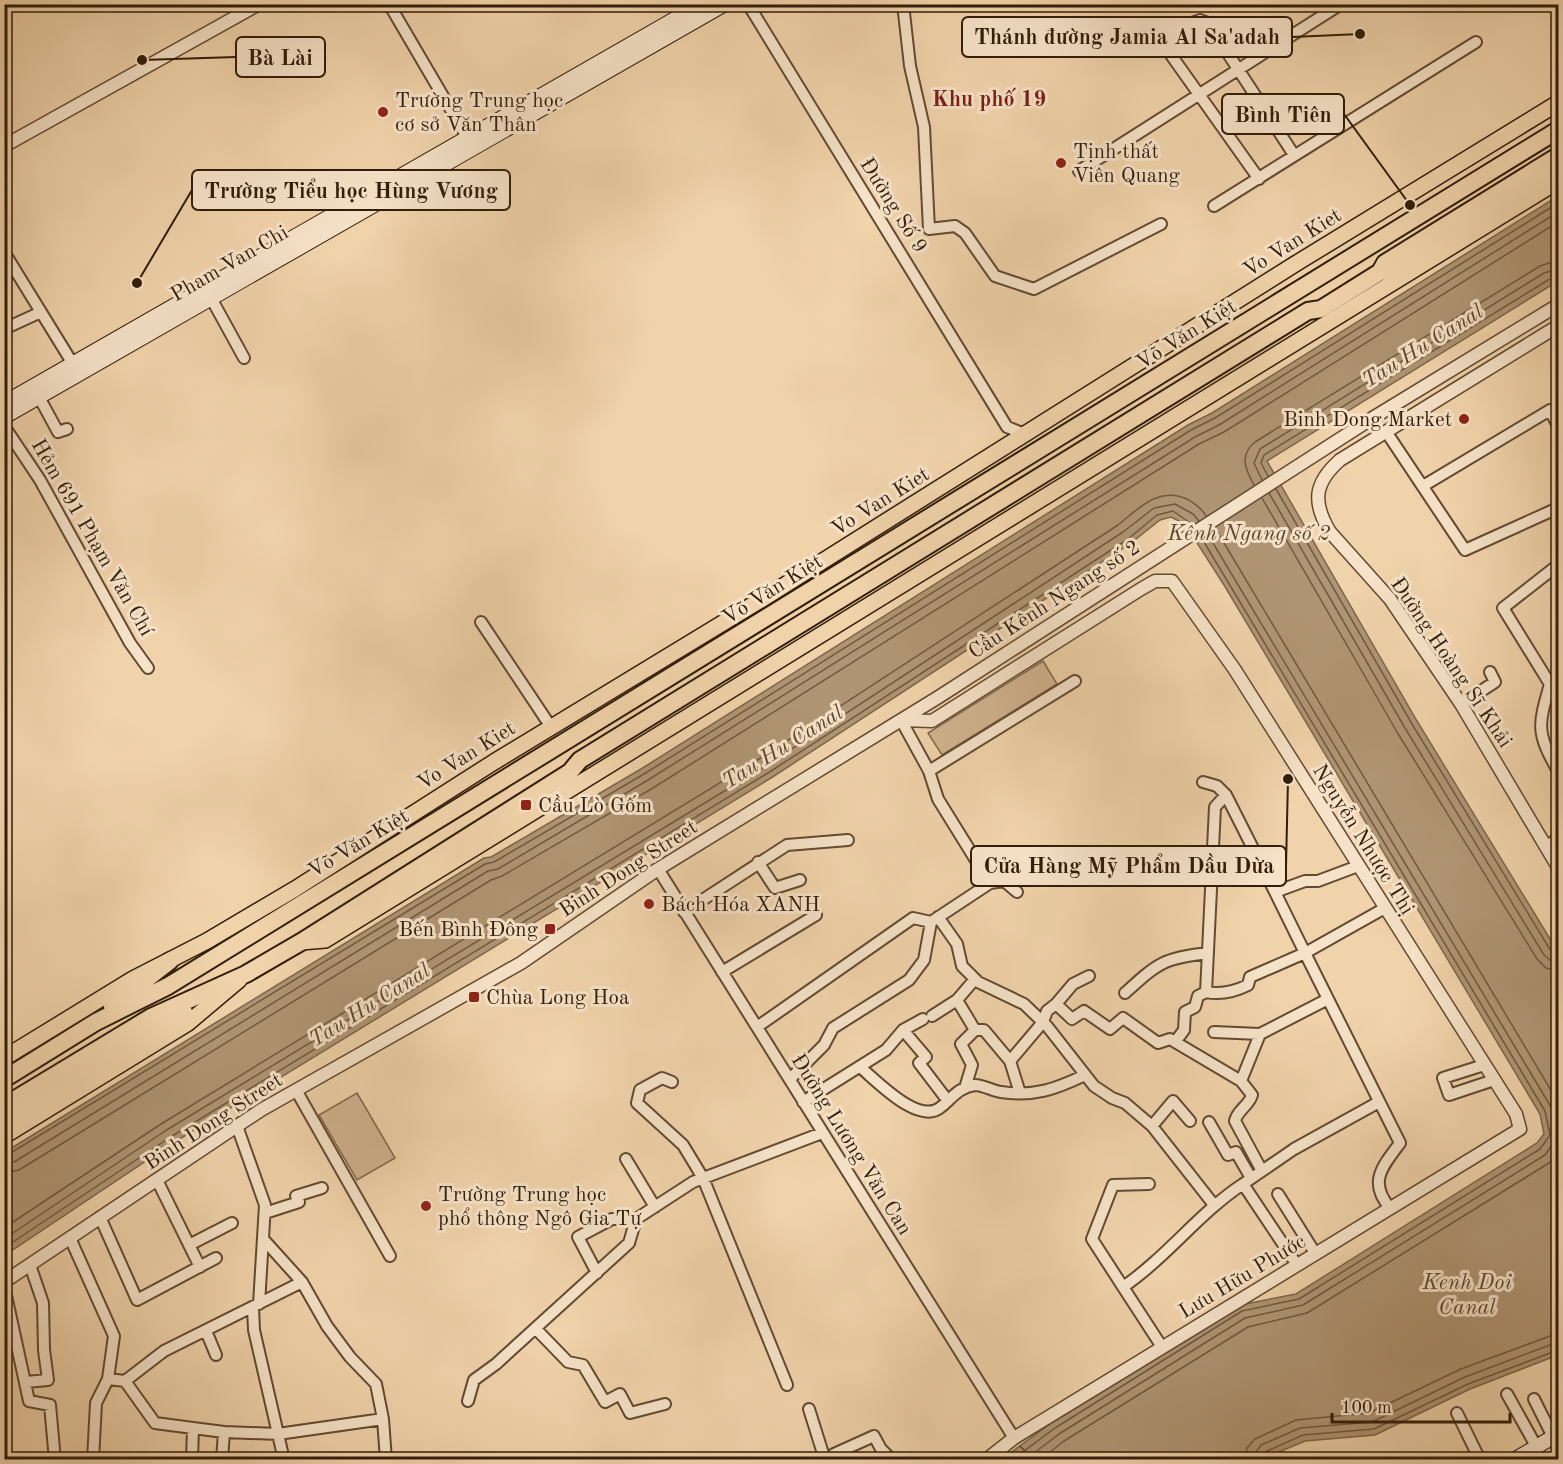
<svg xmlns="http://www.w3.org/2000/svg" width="1563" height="1464" viewBox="0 0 1563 1464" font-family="'Old Standard TT',serif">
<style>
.green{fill:#d1b490;stroke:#82684d;stroke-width:1.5}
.water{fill:#b09574;stroke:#7e654a;stroke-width:1.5}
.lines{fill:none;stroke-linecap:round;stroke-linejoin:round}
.shore{stroke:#71593f;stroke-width:1.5}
.ferry{stroke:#5e472f;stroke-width:1.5;stroke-dasharray:8 6;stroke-linecap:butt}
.minor-casing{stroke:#624a32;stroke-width:14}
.tertiary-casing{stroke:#624a32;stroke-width:15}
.secondary-casing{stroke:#321d0a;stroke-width:16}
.primary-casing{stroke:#321d0a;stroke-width:18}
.trunk-casing{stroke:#321d0a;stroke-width:20}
.minor{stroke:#f6e2c8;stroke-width:10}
.tertiary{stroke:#f6e2c8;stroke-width:12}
.secondary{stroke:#f6e2c8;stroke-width:14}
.primary{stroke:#f1d3ab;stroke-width:15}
.trunk{stroke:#f1d3ab;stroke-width:16}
.poi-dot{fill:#8f2418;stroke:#f6e2c8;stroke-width:2}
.labels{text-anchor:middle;stroke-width:6;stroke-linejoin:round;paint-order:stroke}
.poi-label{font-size:21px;fill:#321d0a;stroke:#f6e2c8;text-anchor:start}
.street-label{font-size:21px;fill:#321d0a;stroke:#f6e2c8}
.neighbourhood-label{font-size:22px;font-weight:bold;fill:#7a1f14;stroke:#f6e2c8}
.water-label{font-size:22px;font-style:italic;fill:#5e472f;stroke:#f6e2c8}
.leader{fill:none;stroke:#321d0a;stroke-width:2}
.callout-dot{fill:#321d0a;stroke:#f6e2c8;stroke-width:2}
.callout{fill:#f6e2c8;stroke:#321d0a;stroke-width:2}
.callout-label{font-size:22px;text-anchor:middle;font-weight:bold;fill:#321d0a}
</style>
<rect width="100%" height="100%" fill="#f1d3ab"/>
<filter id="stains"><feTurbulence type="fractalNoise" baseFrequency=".00333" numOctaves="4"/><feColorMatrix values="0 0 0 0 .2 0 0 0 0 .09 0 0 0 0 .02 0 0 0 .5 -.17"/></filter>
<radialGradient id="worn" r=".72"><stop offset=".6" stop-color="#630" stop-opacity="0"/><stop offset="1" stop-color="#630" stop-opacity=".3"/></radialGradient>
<path class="green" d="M1043,661L1057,684L942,755L928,733Z
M357,1093L395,1158L357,1180L319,1115Z"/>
<path class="water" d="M1558,196V281L1267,461L1417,721L1558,952V1355L1470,1389L1375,1435L1305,1441L1262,1459H1002L1051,1423L1240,1305L1296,1294L1537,1143L1544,1134L1540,1114L1224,585L1185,524L1171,517L1160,520L1131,543L771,778L173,1143L5,1255V1152L484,858L491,857L641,769L1188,425L1212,413Z"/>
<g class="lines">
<path class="shore" d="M1268,476L1261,463L1264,455L1548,280L1558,276
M1262,480L1254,463L1260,449L1544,273L1558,269
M1254,485C1245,469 1239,455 1255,442L1540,266L1558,260
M1276,489L1412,724L1551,951L1558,954
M1269,493L1405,728L1544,955L1550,960L1558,962
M1262,498L1397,732L1537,959L1546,968L1558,971
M1215,528L1558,1102
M4,1157L485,864L494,862L644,774L1191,430L1215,418L1558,203
M4,1164L14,1162L488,871L498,869L648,780L1195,437L1219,425L1558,212
M4,1173L19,1170L491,880L502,876L653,788L1199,444L1224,432L1558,222
M4,1228L161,1124L759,759L1118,525C1139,508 1160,485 1189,500C1196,505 1202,508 1206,516
M4,1239L165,1131L764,767L1123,532L1154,508L1175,504L1193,514L1199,521
M4,1248L169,1138L768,773L1128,539L1157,515L1173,511L1193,525
M1012,1460L1055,1428L1242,1311L1299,1299L1540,1149L1550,1135L1545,1111L1201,537
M1025,1460L1059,1434L1245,1318L1303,1305L1545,1155L1558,1137L1551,1107L1207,533
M1040,1460L1064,1441L1248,1327L1307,1313L1549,1163L1558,1153
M1245,1460L1247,1448L1255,1439L1296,1420L1369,1413L1461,1369L1558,1333
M1254,1460L1256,1452L1261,1445L1300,1428L1372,1422L1465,1377L1558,1342
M1262,1460L1265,1452L1303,1435L1374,1429L1468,1384L1558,1350"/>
<path class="ferry" d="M1014,1460L1020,1446L1034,1460"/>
<g class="minor-casing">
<path id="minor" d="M389,4L471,144
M748,4L1007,427L1027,435
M903,4L910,66L924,127L929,229L955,226L965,233L995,276L1034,289L1161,224
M1079,171L1341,4
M1259,179L1159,38L1162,33L1200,20L1208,23L1294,155
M1214,206L1476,42
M4,252L73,364
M211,298L244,358
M4,329L41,312
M39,397L58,432L67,429
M4,426L40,480L130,643L148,668
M1387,433L1465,550L1558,508
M1423,486L1550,410L1558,426
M1558,565L1503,608L1558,697
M481,622L551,727
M1550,684C1538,726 1536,732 1558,771
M1461,704L1495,682L1490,672
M901,720L929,771L938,799L990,883
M929,771L1075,681
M1203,782L1217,786L1226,795L1275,892L1305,881H1318L1358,866
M1546,846L1558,839
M758,862L775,888L800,880
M658,869L1014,1438
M1275,892L1305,953L1385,908
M684,912L787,845L848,840
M938,917L957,944L962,966L978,982L1024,1004L1047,1026L1094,1086L1112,1098L1125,1103L1152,1126
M934,920L990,883L1004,881L1017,892
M722,972L816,915
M1206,992C1221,995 1234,992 1248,985L1250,977L1305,953L1400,1143C1382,1167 1368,1182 1390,1208
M1125,993C1158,963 1163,958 1208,953
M957,1000L975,1030H984L1010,1061L1020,1093
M1056,1004L1073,984L1089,976
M932,1016L957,1000L975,979
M757,1027L913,918L931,922
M903,1030L926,1057L919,1063L948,1101
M1214,1032L1260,1034L1328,999
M1175,1042L1184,1030L1185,1012L1195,1007L1198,996L1206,992L1215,807L1226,795
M1010,1061L1043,1022L1047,1011L1056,1004L1072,1019L1084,1011L1110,1029L1123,1018L1158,1043L1170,1039L1241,1081L1260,1034
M1484,1065L1443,1078L1449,1095L1494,1080
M860,1067C877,1081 919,1126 941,1107C952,1098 959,1087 975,1085C983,1085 993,1091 1001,1092C1034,1097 1056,1089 1085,1075
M790,1079L824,1045L833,1028L909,980L924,960L931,922
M1241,1081L1252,1095C1249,1106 1237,1110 1235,1121L1262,1171
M672,1082L662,1078L640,1090L637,1103L683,1145L703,1178L787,1385
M965,1088L972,1065L961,1044L975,1030
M296,1090L390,1256
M803,1102L886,1050L903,1030L923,1019
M1190,1121L1173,1101L1152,1126L1214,1205
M1209,1122L1228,1155L1236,1152L1251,1178
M237,1126L265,1205L259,1304
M626,1159L655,1207
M157,1180L200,1267
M1278,1194L1315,1253
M265,1213L299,1202L296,1196L322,1188
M100,1217L137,1300L216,1258
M70,1238L114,1336L108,1379L96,1403L93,1460
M265,1241L302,1282L327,1326L350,1357L376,1384L383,1419L386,1460
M189,1245L232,1223
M1297,1265L1243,1184L1294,1149L1379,1102
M597,1273L578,1237L612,1219H636
M4,1286L29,1401L50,1405L55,1460
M1123,1287L1092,1239L1113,1185L1149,1184
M253,1307L254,1330L284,1460
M536,1329L568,1362L583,1365L605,1402L620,1394L630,1413L665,1404
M206,1331L216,1355
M1162,1347L1123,1287C1167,1257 1199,1213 1243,1184
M108,1379L125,1381L155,1423L193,1428L192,1460
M125,1381L164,1351L302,1282
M26,1382L48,1380L44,1350L43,1303L30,1265
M1507,1394L1536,1446
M1534,1399L1553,1437
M468,1401L474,1380L496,1364L629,1243L636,1219L693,1182L822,1133
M809,1409L825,1460
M1457,1413L1480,1460
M193,1428L224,1432
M834,1454L874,1436L881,1449L892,1460
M222,1460L224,1432L278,1434L383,1419"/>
</g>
<g class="tertiary-casing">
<path id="tertiary" d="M1555,4L1558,11
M4,146L259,4
M1558,326L1340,460C1314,483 1312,502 1330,532L1390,599L1461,704L1558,867
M901,720L932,721L1141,589L1155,581H1172L1235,670L1516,1114L1520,1129L1014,1438L986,1460
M4,1282L261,1110L521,963L658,869L937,698L1371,419L1558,305"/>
</g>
<g class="secondary-casing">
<path id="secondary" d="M4,403L701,4
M4,417L725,4
M1514,1460L1558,1434"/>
</g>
<g class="primary-casing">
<path id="primary" d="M1380,272L1390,271L1558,167
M301,942L325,940L1558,181
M4,1058L133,979L207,941L295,889L494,762L764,598L1300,261L1558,103
M4,1136L188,1023L239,980"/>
</g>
<g class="trunk-casing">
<path id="trunk" d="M112,1006L170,961
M4,1079L96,1022L168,986L1558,130
M4,1106L151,1017L246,974L301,942L570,772L580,760L1308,311L1321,309L1380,272L1385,263L1558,156
M4,1123L184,1012"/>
</g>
<use href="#minor" class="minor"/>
<use href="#tertiary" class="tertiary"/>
<use href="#secondary" class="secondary"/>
<use href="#primary" class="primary"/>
<use href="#trunk" class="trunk"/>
</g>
<g class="poi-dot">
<circle cx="383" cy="112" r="6"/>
<circle cx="1061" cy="163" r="6"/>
<circle cx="1464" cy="419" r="6"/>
<rect x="520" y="799" width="12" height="12" rx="3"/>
<circle cx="649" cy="904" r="6"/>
<rect x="544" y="923" width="12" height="12" rx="3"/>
<rect x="468" y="991" width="12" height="12" rx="3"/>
<circle cx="426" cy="1206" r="6"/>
</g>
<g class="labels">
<g class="poi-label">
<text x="395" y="107">Trường Trung học<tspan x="395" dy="24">cơ sở Văn Thân</tspan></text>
<text x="1073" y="158">Tịnh thất<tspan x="1073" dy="24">Viên Quang</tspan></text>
<text x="1452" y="426" text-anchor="end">Binh Dong Market</text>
<text x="538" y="812">Cầu Lò Gốm</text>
<text x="661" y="911">Bách Hóa XANH</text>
<text x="538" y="936" text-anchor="end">Bến Bình Đông</text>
<text x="486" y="1004">Chùa Long Hoa</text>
<text x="438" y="1201">Trường Trung học<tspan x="438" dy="24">phổ thông Ngô Gia Tự</tspan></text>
</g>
<g class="street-label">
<text transform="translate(894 205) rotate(58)" y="7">Đường Số 9</text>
<text transform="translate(1292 242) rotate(-32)" y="7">Vo Van Kiet</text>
<text transform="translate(229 263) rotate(-30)" y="7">Pham Van Chi</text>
<text transform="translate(1186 334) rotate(-32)" y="7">Võ Văn Kiệt</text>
<text transform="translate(880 501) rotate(-32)" y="7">Vo Van Kiet</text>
<text transform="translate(93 537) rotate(60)" y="7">Hẻm 691 Phạm Văn Chí</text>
<text transform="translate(772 589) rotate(-32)" y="7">Võ Văn Kiệt</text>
<text transform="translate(1054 599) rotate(-33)" y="7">Cầu Kênh Ngang số 2</text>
<text transform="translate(1452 662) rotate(56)" y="7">Đường Hoàng Sĩ Khải</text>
<text transform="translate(466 755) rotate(-32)" y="7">Vo Van Kiet</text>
<text transform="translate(1364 839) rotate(58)" y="7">Nguyễn Nhược Thị</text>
<text transform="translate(358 843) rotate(-31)" y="7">Võ Văn Kiệt</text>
<text transform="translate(628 868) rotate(-33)" y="7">Binh Dong Street</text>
<text transform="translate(213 1121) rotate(-33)" y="7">Binh Dong Street</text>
<text transform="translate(852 1144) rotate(58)" y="7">Đường Lương Văn Can</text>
<text transform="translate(1242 1276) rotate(-31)" y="7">Lưu Hữu Phước</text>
</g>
<g class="neighbourhood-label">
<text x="989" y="106">Khu phố 19</text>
</g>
<g class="water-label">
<text transform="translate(1422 345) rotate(-32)" y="8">Tau Hu Canal</text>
<text x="1249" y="540">Kênh Ngang số 2</text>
<text transform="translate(782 746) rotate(-32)" y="8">Tau Hu Canal</text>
<text transform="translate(369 1004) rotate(-32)" y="8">Tau Hu Canal</text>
<text x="1467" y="1289">Kenh Doi<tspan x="1467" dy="25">Canal</tspan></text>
</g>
</g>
<path class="leader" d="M1360 34L1292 37M142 60L236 57M1410 205L1344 114M137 283L192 190M1288 779L1286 866"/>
<g class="callout-dot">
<circle cx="1360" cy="34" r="6"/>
<circle cx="142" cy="60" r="6"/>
<circle cx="1410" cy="205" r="6"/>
<circle cx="137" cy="283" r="6"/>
<circle cx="1288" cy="779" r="6"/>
</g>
<g class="callout">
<rect x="962" y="17" width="330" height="40" rx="6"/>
<rect x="236" y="37" width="89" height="40" rx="6"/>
<rect x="1222" y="94" width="122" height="40" rx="6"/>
<rect x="192" y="170" width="318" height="40" rx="6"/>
<rect x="971" y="846" width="315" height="40" rx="6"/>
</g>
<g class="callout-label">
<text x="1127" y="44">Thánh đường Jamia Al Sa'adah</text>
<text x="280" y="65">Bà Lài</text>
<text x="1283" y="122">Bình Tiên</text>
<text x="351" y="198">Trường Tiểu học Hùng Vương</text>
<text x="1129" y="873">Cửa Hàng Mỹ Phẩm Dầu Dừa</text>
</g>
<rect width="1563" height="1464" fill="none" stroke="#f1d3ab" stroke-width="24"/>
<rect x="6" y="6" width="1551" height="1452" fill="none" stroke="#321d0a" stroke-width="3"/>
<rect x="12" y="12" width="1539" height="1440" fill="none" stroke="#321d0a" stroke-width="1.5"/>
<path d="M1332 1413v9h178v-9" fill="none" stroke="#321d0a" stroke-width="3"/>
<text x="1341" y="1413" font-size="18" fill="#321d0a" stroke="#f6e2c8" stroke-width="4.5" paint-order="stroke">100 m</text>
<rect width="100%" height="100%" filter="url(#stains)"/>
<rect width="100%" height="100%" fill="url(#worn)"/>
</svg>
